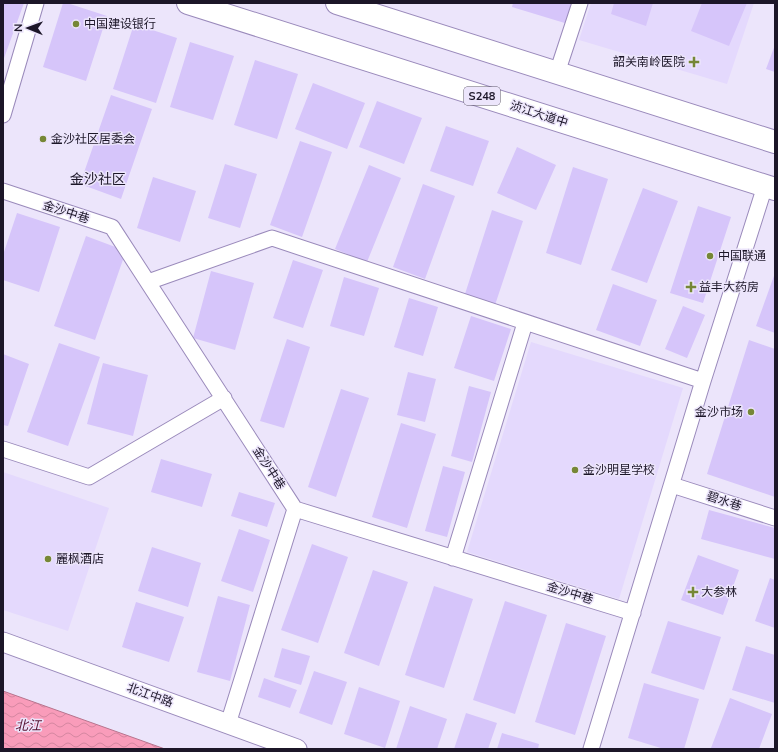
<svg xmlns="http://www.w3.org/2000/svg" width="778" height="752" viewBox="0 0 778 752" font-family="Mulish,'Noto Sans SC',sans-serif">
<style>
.built{fill:#e4d9fd}
.water{fill:url(#water-waves);stroke:#b7748e}
.building{fill:#d6c5fa}
.lines{fill:none;stroke-linecap:round;stroke-linejoin:round}
.minor-casing{stroke:#9a8abb;stroke-width:17}
.tertiary-casing{stroke:#9a8abb;stroke-width:21}
.primary-casing{stroke:#9a8abb;stroke-width:24}
.minor{stroke:#fff;stroke-width:15}
.tertiary{stroke:#fff;stroke-width:19}
.primary{stroke:#fff;stroke-width:22}
.poi-dot{fill:#768736;stroke:#ece5fb;stroke-width:1.5}
.labels{text-anchor:middle;stroke-width:3;stroke-linejoin:round;paint-order:stroke}
.shield{fill:#ece5fb;stroke:#5a5467;stroke-width:1}
.shield-label{font-size:11px;font-weight:bold;fill:#1c1628}
.poi-label{font-size:12px;fill:#1c1628;stroke:#ece5fb;text-anchor:start}
.street-label{font-size:12px;fill:#1c1628;stroke:#ece5fb}
.water-label{font-size:13px;font-style:italic;fill:#550e2d;stroke:#ece5fb}
.quarter-label{font-size:14px;fill:#1c1628;stroke:#ece5fb}
</style>
<defs>
<pattern id="water-waves" width="16" height="10" patternUnits="userSpaceOnUse"><rect width="16" height="10" fill="#f99cba"/><path d="M0 5q4-4 8 0t8 0" fill="none" stroke="#d586a0"/></pattern>
</defs>
<rect width="100%" height="100%" fill="#ece5fb"/>
<path class="built" d="M591,3H754L727,84L579,40Z
M531,342L683,388L619,599L467,552Z
M3,472L109,508L68,631L3,610Z"/>
<path class="water" d="M3,691L165,749H3Z"/>
<path class="building" d="M3,3H24L3,61Z
M63,3H67L107,16L86,81L43,67Z
M513,3H574L568,24L512,7Z
M614,3H653L646,26L611,14Z
M702,3H747L729,46L691,31Z
M134,24L177,38L156,103L113,89Z
M190,42L234,56L213,120L170,107Z
M775,45V72L766,69Z
M255,60L298,74L277,139L234,125Z
M313,83L365,103L347,149L295,129Z
M111,95L152,109L121,199L80,184Z
M377,101L422,118L404,164L359,147Z
M446,126L489,141L473,186L430,171Z
M300,141L332,152L302,237L270,225Z
M517,147L556,165L536,210L497,193Z
M225,164L257,174L240,228L208,218Z
M369,165L401,178L367,262L335,249Z
M573,167L608,179L581,265L546,253Z
M153,177L196,191L180,242L137,228Z
M423,184L455,196L425,279L393,267Z
M643,188L678,201L647,283L611,270Z
M698,206L731,217L703,303L670,293Z
M492,210L523,221L495,305L465,294Z
M17,213L60,227L39,292L3,280V255Z
M86,236L126,251L95,340L54,326Z
M293,260L323,270L303,328L273,318Z
M211,271L254,283L235,350L193,338Z
M775,273V333L756,326Z
M344,277L379,288L364,336L330,326Z
M613,284L657,300L640,346L596,330Z
M409,298L438,307L423,356L394,347Z
M683,306L705,315L687,358L665,349Z
M471,316L511,329L494,381L454,368Z
M287,339L310,347L284,428L260,421Z
M749,340L775,349V497L707,474Z
M59,343L100,357L68,446L27,432Z
M3,354L29,364L8,426L3,425Z
M103,363L148,375L133,436L87,424Z
M408,372L436,379L425,422L397,415Z
M469,386L491,392L472,462L451,456Z
M341,389L369,398L336,497L308,487Z
M401,423L436,434L407,528L372,517Z
M161,459L212,474L202,507L151,492Z
M443,466L465,472L447,537L425,531Z
M239,492L275,503L267,527L231,516Z
M709,510L775,528V559L701,539Z
M239,529L270,540L253,592L221,581Z
M312,544L348,557L318,643L281,630Z
M152,547L201,563L188,607L138,591Z
M698,555L739,570L723,615L681,600Z
M373,570L408,582L379,666L344,653Z
M770,578L775,580V628L755,621Z
M434,586L473,599L444,688L405,675Z
M218,596L250,605L230,681L197,672Z
M505,601L547,615L515,714L473,700Z
M136,602L184,617L169,662L122,647Z
M668,621L721,637L704,690L651,673Z
M566,623L606,636L575,735L535,722Z
M746,646L775,655V703L732,690Z
M282,648L310,656L301,685L274,677Z
M314,671L347,682L332,725L299,713Z
M264,678L297,690L290,708L258,697Z
M644,683L699,699L684,749H664L628,738Z
M359,687L400,701L385,748L344,734Z
M730,698L772,714L759,749H714L711,748Z
M410,706L447,719L437,749H396Z
M466,713L497,723L488,749H454Z
M502,733L539,744L538,749H497Z"/>
<g class="lines">
<g class="minor-casing">
<path id="minor" d="M557,73L580,3
M3,115L36,3
M3,191L112,227L295,509L633,613
M148,282L272,238L703,381
M3,449L89,477L224,398
M672,485L775,518
M453,558L525,323
M228,724L295,509
M591,749L703,381L765,186"/>
</g>
<g class="tertiary-casing">
<path id="tertiary" d="M3,642L297,749"/>
</g>
<g class="primary-casing">
<path id="primary" d="M188,3L775,189
M337,3L775,142"/>
</g>
<use href="#minor" class="minor"/>
<use href="#tertiary" class="tertiary"/>
<use href="#primary" class="primary"/>
</g>
<g class="poi-dot">
<circle cx="76" cy="24" r="4"/>
<path d="M692 56h4v4h4v4h-4v4h-4v-4h-4v-4h4z"/>
<circle cx="43" cy="139" r="4"/>
<circle cx="710" cy="256" r="4"/>
<path d="M689 281h4v4h4v4h-4v4h-4v-4h-4v-4h4z"/>
<circle cx="751" cy="412" r="4"/>
<circle cx="575" cy="470" r="4"/>
<circle cx="48" cy="559" r="4"/>
<path d="M691 586h4v4h4v4h-4v4h-4v-4h-4v-4h4z"/>
</g>
<g class="labels">
<rect class="shield" x="464" y="87" width="36" height="18" rx="3"/>
<g class="shield-label">
<text x="482" y="100">S248</text>
</g>
<g class="poi-label">
<text x="84" y="28">中国建设银行</text>
<text x="685" y="66" text-anchor="end">韶关南岭医院</text>
<text x="51" y="143">金沙社区居委会</text>
<text x="718" y="260">中国联通</text>
<text x="699" y="291">益丰大药房</text>
<text x="743" y="416" text-anchor="end">金沙市场</text>
<text x="583" y="474">金沙明星学校</text>
<text x="56" y="563">麗枫酒店</text>
<text x="701" y="596">大参林</text>
</g>
<g class="street-label">
<text transform="translate(539 114) rotate(18)" y="4">浈江大道中</text>
<text transform="translate(66 212) rotate(18)" y="4">金沙中巷</text>
<text transform="translate(269 468) rotate(57)" y="4">金沙中巷</text>
<text transform="translate(724 501) rotate(18)" y="4">碧水巷</text>
<text transform="translate(570 593) rotate(17)" y="4">金沙中巷</text>
<text transform="translate(150 695) rotate(20)" y="4">北江中路</text>
</g>
<g class="water-label">
<text x="28" y="730">北江</text>
</g>
<g class="quarter-label">
<text x="98" y="184">金沙社区</text>
</g>
</g>
<rect width="778" height="752" fill="none" stroke="#1c1628" stroke-width="8"/>
<g transform="translate(28 28) rotate(271)" stroke="#ece5fb" stroke-width="3" paint-order="stroke">
<path d="M0-3L7 15L0 10L-7 15Z" fill="#1c1628"/>
<text y="-6" font-size="11" font-weight="bold" text-anchor="middle" fill="#1c1628">N</text>
</g>
</svg>
